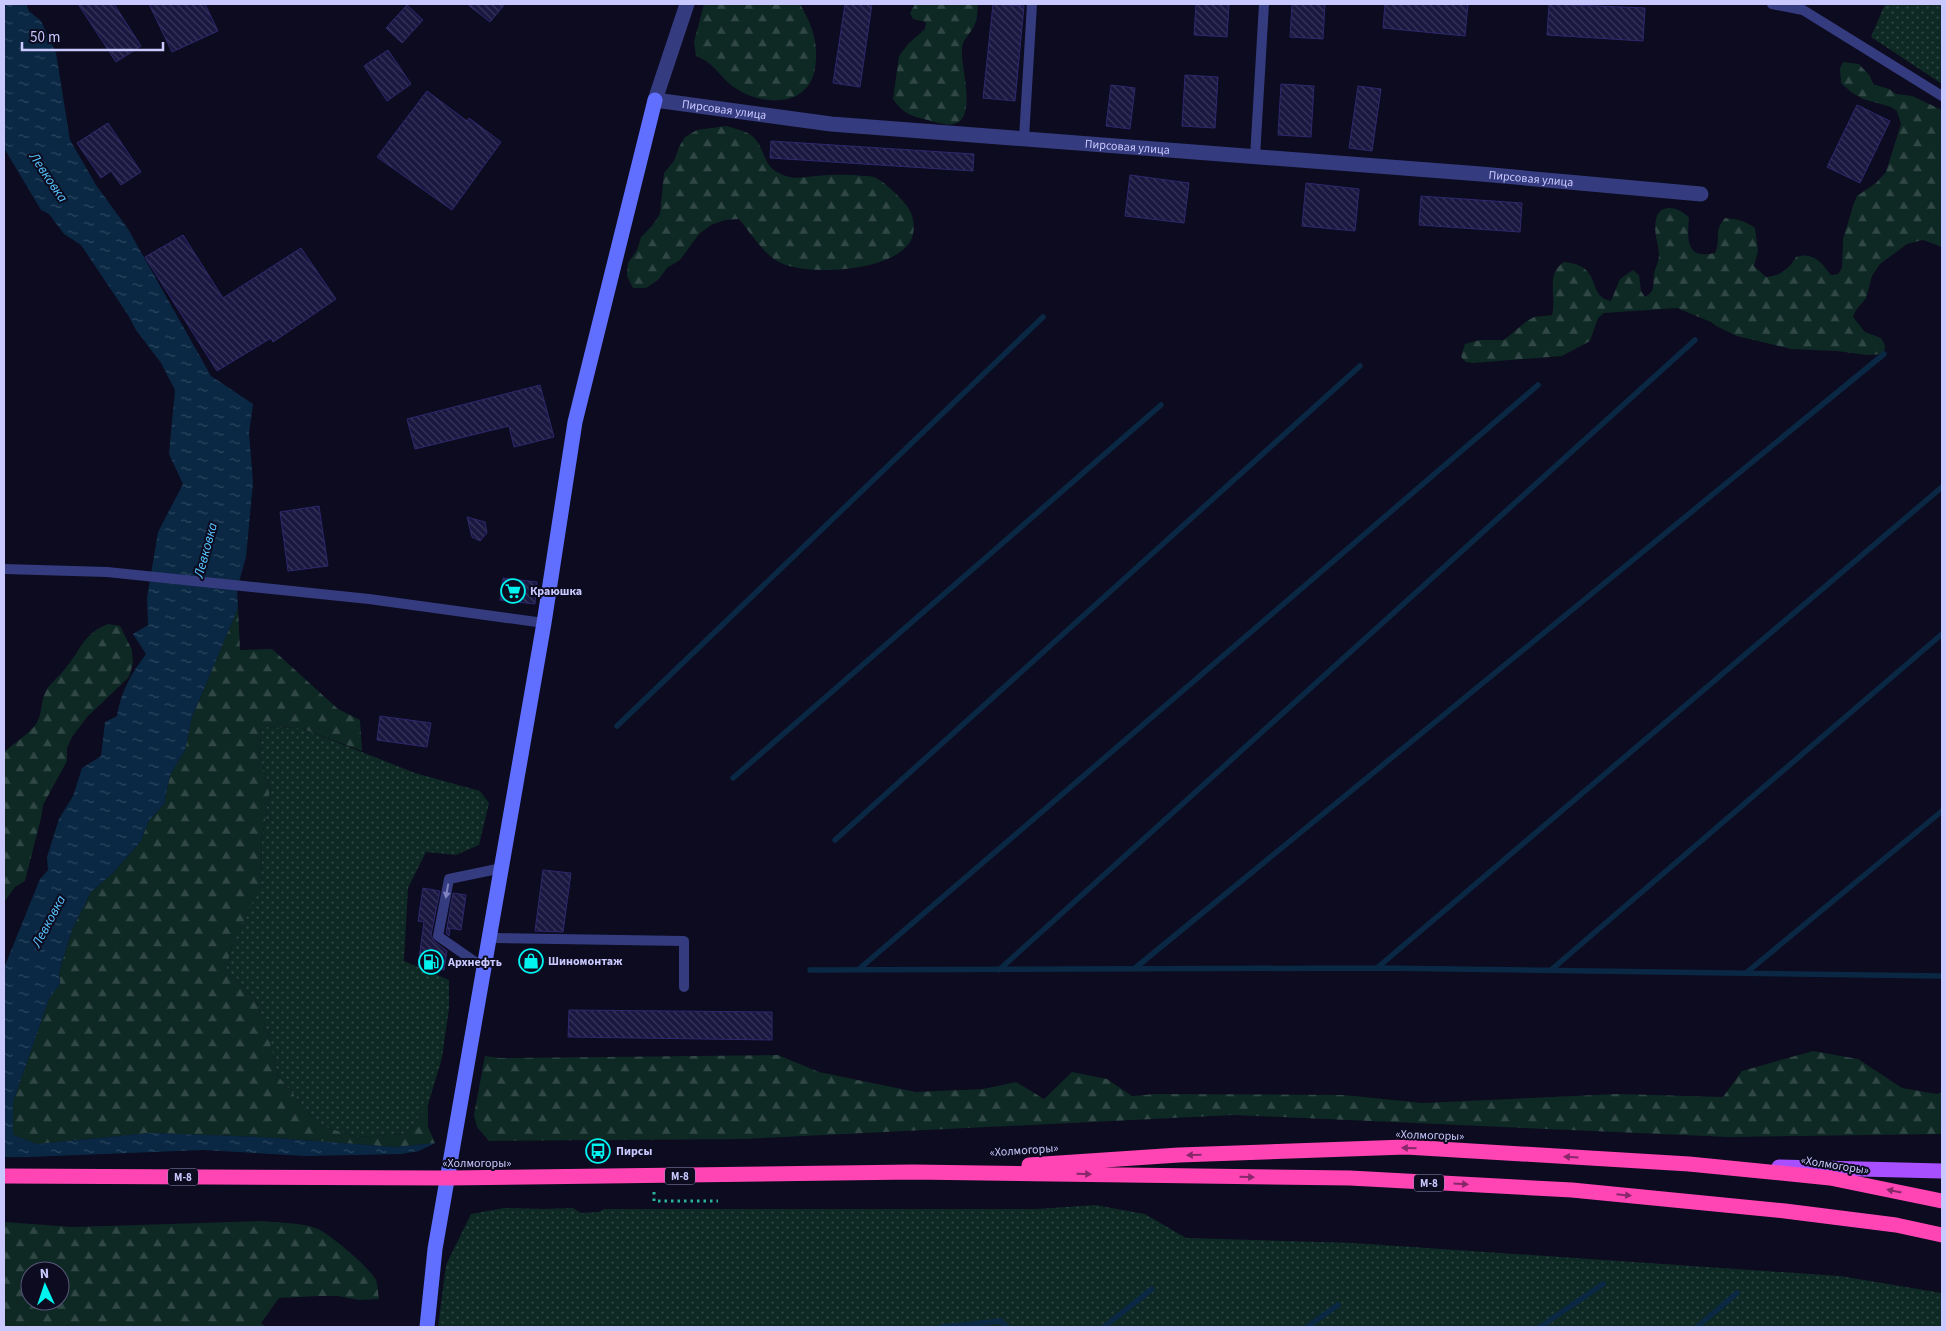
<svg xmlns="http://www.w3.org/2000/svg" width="1946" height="1331" viewBox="0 0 1946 1331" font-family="'Source Sans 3',sans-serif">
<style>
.grass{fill:url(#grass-dots)}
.forest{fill:url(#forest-firs);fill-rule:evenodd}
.water{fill:url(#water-ripples)}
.pier{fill:#0c0b1f}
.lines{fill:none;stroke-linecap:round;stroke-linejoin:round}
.stream{stroke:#0a2844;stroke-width:5.5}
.building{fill:url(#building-back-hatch);stroke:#2d286d}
.path{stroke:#29b39a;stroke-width:3;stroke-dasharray:2.5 4;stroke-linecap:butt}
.lane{stroke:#353b7f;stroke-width:10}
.street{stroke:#353b7f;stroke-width:15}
.secondary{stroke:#606fff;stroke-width:15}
.primary{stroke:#a850ff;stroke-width:15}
.highway{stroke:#ff44b4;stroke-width:15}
.oneway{fill:#7f82bf}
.oneway2{fill:#86286a}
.labels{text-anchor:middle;stroke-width:4;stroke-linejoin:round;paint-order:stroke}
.shield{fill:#0c0b1f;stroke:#9090bc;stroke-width:1}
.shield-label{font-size:11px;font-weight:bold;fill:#c9c9ff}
.street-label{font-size:12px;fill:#c9c9ff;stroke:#0c0b1f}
.poi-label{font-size:12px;font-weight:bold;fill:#c9c9ff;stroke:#0c0b1f;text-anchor:start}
.water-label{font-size:14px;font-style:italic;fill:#57c6ff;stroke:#0c0b1f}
</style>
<defs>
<pattern id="grass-dots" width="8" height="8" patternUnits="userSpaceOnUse" patternTransform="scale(1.25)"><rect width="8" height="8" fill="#0e2924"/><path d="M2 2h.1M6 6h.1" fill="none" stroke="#304745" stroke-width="1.8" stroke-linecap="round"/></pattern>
<pattern id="forest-firs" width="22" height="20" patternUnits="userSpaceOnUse" patternTransform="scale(1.25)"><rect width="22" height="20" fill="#0e2924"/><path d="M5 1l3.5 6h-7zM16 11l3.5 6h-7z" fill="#304745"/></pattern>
<pattern id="water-ripples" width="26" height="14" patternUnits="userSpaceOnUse" patternTransform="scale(1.25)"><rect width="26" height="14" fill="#0a2844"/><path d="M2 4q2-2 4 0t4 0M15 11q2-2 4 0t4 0" fill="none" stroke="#2c4660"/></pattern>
<pattern id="building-back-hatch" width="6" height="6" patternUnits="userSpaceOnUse" patternTransform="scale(1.25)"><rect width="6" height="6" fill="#1a1740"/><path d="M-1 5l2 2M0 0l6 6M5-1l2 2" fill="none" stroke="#3a375d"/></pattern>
</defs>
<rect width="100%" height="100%" fill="#0c0b1f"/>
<path class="grass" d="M1885,4H1942V84L1871,37Z
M262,727L301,728L415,773L480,791L489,803L479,845L456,855L426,852L408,888L404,961L449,980V1008L442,1058L428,1105L406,1134L357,1137L319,1125L278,1076L268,1034L255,999L226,969L233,943L261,884L262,840L270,788L259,754Z
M1095,1205L1145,1214L1186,1238L1353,1243L1840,1276L1942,1293V1327H438L446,1265L471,1214L504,1208L544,1209L573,1208L581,1213L599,1212L604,1209H1037Z"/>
<path class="forest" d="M704,4H800C813,26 820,47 814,73C804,110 756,105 731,85C717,73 715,64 696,56L694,42Z
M915,4H978C977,11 978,19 974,26C970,34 962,40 962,49C960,66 978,118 954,124C946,126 936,122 928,120C913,117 902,113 893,99L899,56L908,44L925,29L926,22L913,19L910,13Z
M1843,62L1859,64L1870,76L1873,84L1889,89L1896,94L1912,96L1942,110V247L1923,240L1907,244L1880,264L1872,276L1866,298L1856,310L1853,317L1865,332L1881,338L1885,345L1884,354L1867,355L1837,351L1791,349L1737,336L1716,326L1711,322L1677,308L1604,313L1598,318L1590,341L1562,356L1473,363L1466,362L1461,357L1465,344L1480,340H1504L1527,321L1534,317L1552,315C1557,296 1545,274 1564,262C1605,266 1585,296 1611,301L1620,279L1633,270L1639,275L1641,291L1645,297C1655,292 1653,285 1654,274C1655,268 1659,262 1659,255C1659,244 1653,232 1656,220C1659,202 1680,207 1689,218C1687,239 1686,260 1715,253C1722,238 1712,233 1725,218C1737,219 1746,221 1755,228L1758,251L1754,266L1766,277C1780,276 1789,269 1796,257C1813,251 1822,263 1831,275L1838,274L1842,268L1843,239L1854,203L1857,196L1876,183L1886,172L1901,124L1897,111L1891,107L1863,99L1851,92L1841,83L1840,69Z
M726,126C736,129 750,131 756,140C767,155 763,167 783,175C795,180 804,177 816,176C831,175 846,174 862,176C866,176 873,176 876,178C886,183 901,198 907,206C913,214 915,224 913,234C906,272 805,278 777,261C761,251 751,233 739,219L725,220L711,225L699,234L680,260L667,268L658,280L646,288H633L627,276L628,263L637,250L641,237L652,226L660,214L664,173L674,161L679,147L685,137L697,130Z
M238,608L240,650L272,649L338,709L360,720L362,751L301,728L262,727L259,754L270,788L262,840L261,885L233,943L226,969L255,999L268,1034L278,1076L319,1125L357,1137L406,1134L428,1105V1127L435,1143L395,1147L262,1137L150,1133L37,1144L13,1135V1102L49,999L60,984L59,972L72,930L91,892L113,873L141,841L148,822L164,804L170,775L185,750L192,717Z
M108,624L120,626L132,650L133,663L129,677L87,717L72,737L67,748V761L43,805L41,818L25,881L15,887L4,902V752C15,742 27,736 36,724C43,714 40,701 46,691C50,683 59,677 64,670C81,651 82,634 108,624Z
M1813,1051L1858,1059L1902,1088L1937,1094L1942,1092V1134L1729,1137L1234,1115L744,1139L489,1141L477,1127L474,1115L485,1056L500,1058L778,1055L819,1072L916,1092L983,1089L1016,1082L1044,1099L1072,1072L1107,1079L1132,1096L1156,1094L1344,1095L1423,1103L1618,1094L1723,1097L1742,1071Z
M261,1221C279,1223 301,1222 318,1229C331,1235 370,1268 376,1280C378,1286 378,1294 379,1299L359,1300L338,1296H319L279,1298L261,1323L266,1327H4V1222L73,1227ZM30,1271H60V1301H30Z"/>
<path class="water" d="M4,4H26L29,11L41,21L56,53L70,140L96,185L128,229L211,376L253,404L249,433L253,483L246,557L237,589L238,608L192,717L185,750L170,775L164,804L148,822L141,841L113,873L91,892L72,930L59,972L60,984L49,999L13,1102V1135L37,1144L150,1133L262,1137L395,1147L435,1143L419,1151L401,1154L305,1156L203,1150L4,1158V968L40,879L48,870L47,857L59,819L73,796L82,768L101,756L105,722L117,716C121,691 131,674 146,654L133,634L148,625L147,598L158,532L183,484L169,454L175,390L161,363L136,330L128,315L81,245L64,234L49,214L41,210L4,148Z"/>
<path class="pier" d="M4,1157H42V1159L4,1160Z"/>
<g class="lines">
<path class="stream" d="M617,726L1043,317
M733,778L1161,405
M835,840L1360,366
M1377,968L1942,487
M1134,969L1884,354
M810,970L1377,968L1942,976
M858,970L1538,385
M999,970L1695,340
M1551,970L1942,634
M1746,973L1942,811
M941,1327L1001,1321L1007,1327
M1104,1327L1152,1289
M1307,1327L1338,1305
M1540,1327L1603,1284
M1697,1327L1737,1293"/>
</g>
<path class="building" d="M78,4H114L141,46L116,62Z
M149,4H205L218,31L172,52Z
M467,4H505L490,22Z
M845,4H872L860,87L833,83Z
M993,4L1024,6L1015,101L983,98Z
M1196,4H1229L1227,37L1194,35Z
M1292,4H1325L1323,39L1290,37Z
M1385,4H1468L1465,36L1383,28Z
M1549,4L1645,8L1643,41L1547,35Z
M407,5L423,20L402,43L386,28Z
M388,50L411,84L387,101L364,66Z
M1185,75L1218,77L1215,128L1182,126Z
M1281,84L1314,86L1311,137L1278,135Z
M1111,85L1135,88L1130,129L1106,126Z
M1358,86L1381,89L1372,151L1349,148Z
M427,91L467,121L469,118L501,142L452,210L377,157Z
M1857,105L1890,121L1860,183L1827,167Z
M108,123L141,172L121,185L111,171L101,178L77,143Z
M771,141L974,154L973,171L770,158Z
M1130,175L1189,183L1184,223L1125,216Z
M1306,183L1359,189L1355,231L1302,226Z
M1421,196L1522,203L1520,232L1419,225Z
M183,235L223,298L301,248L336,299L273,342L271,338L217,371L145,257Z
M540,385L554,437L514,447L509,426L415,449L407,419Z
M319,506L328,566L288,571L280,512Z
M467,517L485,522L487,533L480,541L472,537Z
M503,578L537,582L535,604L500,600Z
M380,716L431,723L427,747L377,740Z
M543,870L571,873L563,932L535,931Z
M423,888L440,891L431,935L434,941L447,951L444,970L418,966L424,922L418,921Z
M453,893L466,895L461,930L450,928L449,936L446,933Z
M569,1010L772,1012V1040L568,1037Z"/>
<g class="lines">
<path class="path" d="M654,1192V1201H718"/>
<path class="lane" d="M1772,4L1803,10L1942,96
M1024,138L1032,4
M1255,157L1264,4
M4,569L107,572L369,599L544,623
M490,938L684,941V987
M484,968L438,936L449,879L502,868"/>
<path class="street" id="s1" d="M687,4L655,100L831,124L1481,174L1701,194"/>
<path class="secondary" d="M427,1327L435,1249L544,623L575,422L655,100"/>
<path class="primary" d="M1779,1167L1942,1171"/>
<path class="highway" d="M1029,1165L1179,1155L1406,1147L1689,1164L1830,1178L1942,1201
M4,1176L448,1178L913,1172L1350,1178L1572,1190L1785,1211L1896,1225L1942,1235"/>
</g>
<defs><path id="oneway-solid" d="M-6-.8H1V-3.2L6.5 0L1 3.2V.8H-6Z" transform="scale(1.25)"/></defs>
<use class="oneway" href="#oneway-solid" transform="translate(447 891) rotate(100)"/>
<g class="oneway2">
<use href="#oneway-solid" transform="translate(1409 1148) rotate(-179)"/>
<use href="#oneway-solid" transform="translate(1194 1155) rotate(178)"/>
<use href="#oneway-solid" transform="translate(1571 1157) rotate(-177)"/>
<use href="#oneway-solid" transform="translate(1084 1174) rotate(1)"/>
<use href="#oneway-solid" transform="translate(1247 1177) rotate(1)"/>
<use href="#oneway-solid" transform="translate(1461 1184) rotate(3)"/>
<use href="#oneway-solid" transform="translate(1894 1191) rotate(-168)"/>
<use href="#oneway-solid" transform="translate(1624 1195) rotate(6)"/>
</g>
<defs>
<g id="supermarket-ring" transform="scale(1.25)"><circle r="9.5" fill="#0c0b1f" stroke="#00f4ef" stroke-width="1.5"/><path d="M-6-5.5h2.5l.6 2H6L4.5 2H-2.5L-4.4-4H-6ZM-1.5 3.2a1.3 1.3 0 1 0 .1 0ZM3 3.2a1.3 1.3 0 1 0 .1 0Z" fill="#00f4ef"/></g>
<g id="shop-ring" transform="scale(1.25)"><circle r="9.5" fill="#0c0b1f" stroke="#00f4ef" stroke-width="1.5"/><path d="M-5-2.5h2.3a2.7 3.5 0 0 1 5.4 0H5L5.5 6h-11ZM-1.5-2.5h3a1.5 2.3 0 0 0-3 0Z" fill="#00f4ef"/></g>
<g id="fuel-ring" transform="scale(1.25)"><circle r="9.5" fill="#0c0b1f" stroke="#00f4ef" stroke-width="1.5"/><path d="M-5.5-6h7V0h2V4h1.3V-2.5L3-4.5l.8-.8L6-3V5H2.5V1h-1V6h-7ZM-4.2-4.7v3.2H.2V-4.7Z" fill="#00f4ef"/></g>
<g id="bus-ring" transform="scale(1.25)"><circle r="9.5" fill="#0c0b1f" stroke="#00f4ef" stroke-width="1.5"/><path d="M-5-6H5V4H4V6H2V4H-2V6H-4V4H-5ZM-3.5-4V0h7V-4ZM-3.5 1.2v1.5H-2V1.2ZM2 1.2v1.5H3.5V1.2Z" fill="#00f4ef"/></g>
</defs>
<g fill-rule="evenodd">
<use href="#supermarket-ring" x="513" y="591"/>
<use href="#shop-ring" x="531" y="961"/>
<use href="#fuel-ring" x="431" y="962"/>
<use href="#bus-ring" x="598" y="1151"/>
</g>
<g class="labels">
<g class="shield">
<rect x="665" y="1167.5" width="30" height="17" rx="4"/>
<rect x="168" y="1168.5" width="30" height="17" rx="4"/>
<rect x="1414" y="1174.5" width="30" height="17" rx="4"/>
</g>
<g class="shield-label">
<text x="680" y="1180">М-8</text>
<text x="183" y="1181">М-8</text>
<text x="1429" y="1187">М-8</text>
</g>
<g class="street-label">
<text dy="4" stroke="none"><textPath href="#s1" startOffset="171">Пирсовая улица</textPath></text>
<text dy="4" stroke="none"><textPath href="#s1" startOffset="576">Пирсовая улица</textPath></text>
<text dy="4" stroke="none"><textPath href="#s1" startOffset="981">Пирсовая улица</textPath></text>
<text transform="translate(1430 1135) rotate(2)" y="4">«Холмогоры»</text>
<text transform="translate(1024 1150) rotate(-4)" y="4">«Холмогоры»</text>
<text x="477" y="1167">«Холмогоры»</text>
<text transform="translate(1835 1165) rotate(9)" y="4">«Холмогоры»</text>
</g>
<g class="poi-label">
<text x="530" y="595">Краюшка</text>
<text x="548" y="965">Шиномонтаж</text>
<text x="448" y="966">Архнефть</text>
<text x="616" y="1155">Пирсы</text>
</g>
<g class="water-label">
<text transform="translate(49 177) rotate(56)" y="5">Левковка</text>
<text transform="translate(205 550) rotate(-75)" y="5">Левковка</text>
<text transform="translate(48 921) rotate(-62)" y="5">Левковка</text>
</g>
</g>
<rect width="1946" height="1331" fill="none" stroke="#c9c9ff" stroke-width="10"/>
<g transform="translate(45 1286) rotate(357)"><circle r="24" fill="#0c0b1f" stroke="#585779"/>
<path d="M0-4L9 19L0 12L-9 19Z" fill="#00f4ef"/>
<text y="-8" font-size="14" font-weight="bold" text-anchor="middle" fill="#c9c9ff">N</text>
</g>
<path d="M22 42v8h141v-8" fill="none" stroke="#c9c9ff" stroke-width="2.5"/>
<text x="30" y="42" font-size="15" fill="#c9c9ff" stroke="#0c0b1f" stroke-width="4" paint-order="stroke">50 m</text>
</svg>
